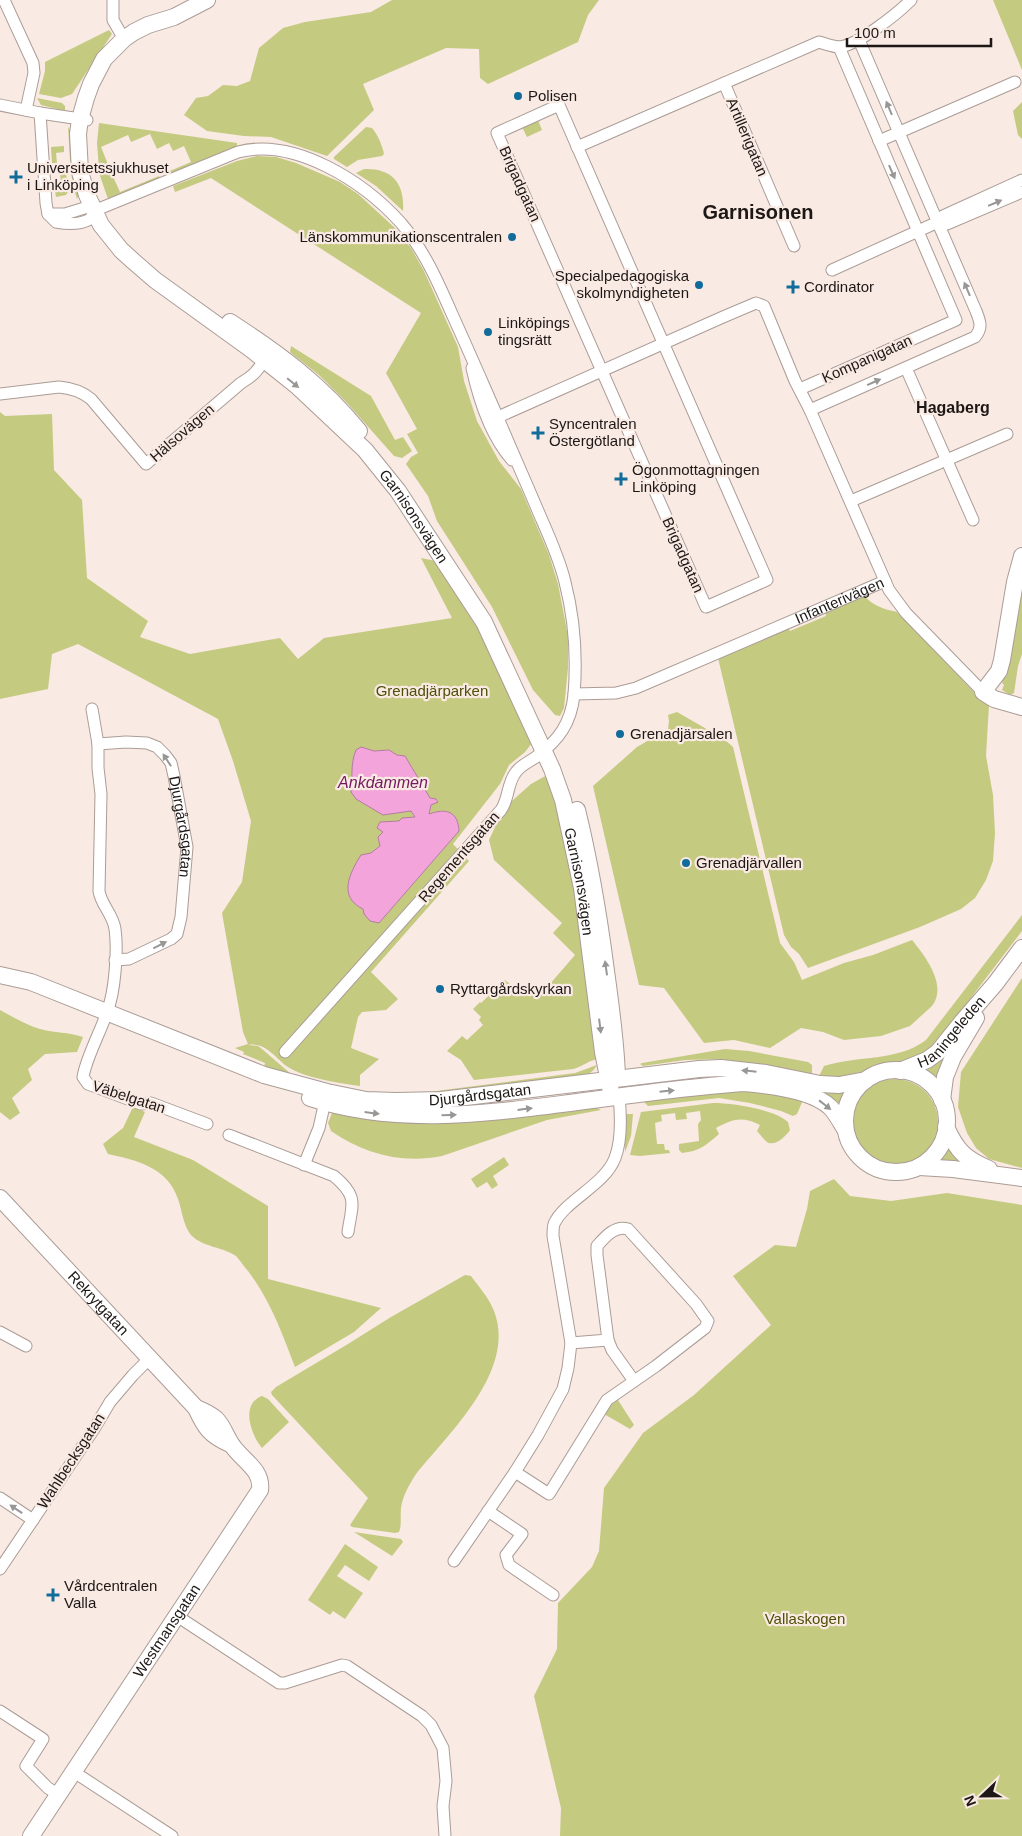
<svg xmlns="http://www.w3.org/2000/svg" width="1022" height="1836" viewBox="0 0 1022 1836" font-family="Arial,sans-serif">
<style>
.green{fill:#c5ca81;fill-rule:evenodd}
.water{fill:#f3a5db;stroke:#b37aa0}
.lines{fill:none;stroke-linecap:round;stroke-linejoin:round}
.street-casing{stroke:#ab9c96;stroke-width:13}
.secondary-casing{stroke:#ab9c96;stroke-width:18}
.street{stroke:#fff;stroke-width:11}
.secondary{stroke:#fff;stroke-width:16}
.oneway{fill:#999796}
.poi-dot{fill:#116c9b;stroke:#f9eae3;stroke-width:2}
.labels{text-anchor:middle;stroke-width:4.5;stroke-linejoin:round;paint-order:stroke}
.poi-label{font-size:15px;fill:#1d1715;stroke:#f9eae3;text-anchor:start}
.street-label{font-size:15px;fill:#1d1715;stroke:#f9eae3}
.park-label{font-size:15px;fill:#4e5008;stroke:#f9eae3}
.neighbourhood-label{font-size:16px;font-weight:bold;fill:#1d1715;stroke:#f9eae3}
.water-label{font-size:16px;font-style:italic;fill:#73195f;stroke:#f9eae3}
.district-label{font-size:20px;font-weight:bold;fill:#1d1715;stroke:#f9eae3}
</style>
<rect width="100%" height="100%" fill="#f9eae3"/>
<path class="green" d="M392,0H599L588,15L578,42L488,84L480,78L479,49L446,48L363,84L374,110L327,156L271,137L244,136L207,131L184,115L196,98L208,96L223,85L237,86L250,81L259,48L283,28L305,22L371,12Z
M993,0H1022V70Z
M109,30L112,34L72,94L61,98L39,94L45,71V62Z
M37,98L62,103L65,106V111L41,105Z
M1022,102V139L1018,135L1013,111Z
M538,120L542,130L527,137L522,127Z
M99,123L237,143V147L168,175L165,173L191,162L184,146L173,151L169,143L157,149L150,134L131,142L128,135L101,147L109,167L99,169L97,143Z
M68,127L71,132L79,195L77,199C69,176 70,150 68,127Z
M366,127L372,128C378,135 382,145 384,154L382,156L358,160L347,167L334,159V157Z
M64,146V152L56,153L57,163H52L51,147Z
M257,156L276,157L296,163L340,182L358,194L395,228L411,248L424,271L458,347L464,381L477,421L499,461L521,489L549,555L558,584L568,636V668L564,708L560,716L555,715L533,690L492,607L437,521L428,496L406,464L411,457L418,453L407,434L417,429L386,373L421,313L211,178L175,192L173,186L237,161Z
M364,169C392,168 405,183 403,211L376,186L356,173Z
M110,170L120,192L159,176L160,178L108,199L99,173Z
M66,171L68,192L66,195L56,197L54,185L61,184L60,172Z
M291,346L371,396L395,440L403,437L412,451L402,458L394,456L348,404L320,376L290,352Z
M0,412L5,416L52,414L54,470L82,500L87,578L148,621L140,637L190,654L280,638L298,659L324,638L452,618L421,558L436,561L445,577L478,629L531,735L532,743L525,752L509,765L500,784L453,844L469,861L371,972L398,999L386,1010L362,1012L358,1017L351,1048L379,1059L360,1075V1086C342,1084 302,1077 288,1067C274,1057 266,1042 248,1045L258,1046L262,1049L291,1074L326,1085L381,1094H413L575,1073L597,1065C589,1079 574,1079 560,1081C463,1092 354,1116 264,1067L265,1063L243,1054L244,1052L235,1048L248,1044L243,1032L222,913L242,882L251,821L233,761L218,719L78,644L52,654L48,689L0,699ZM361,747L374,751L389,750L397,755L405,756L430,799H436L438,801L431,805L429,814C446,807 458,812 459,831L379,923L370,921L364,914L363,909C338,897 349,874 361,856L371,853L380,846L378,837L384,832L377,828L380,822L400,821L402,818H415L411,811L383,815L356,799L351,792C353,778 350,764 356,750Z
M1022,579V654L1018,666L1014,693L1010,695L1002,690L1004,685L1002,683L1013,633Z
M863,595C874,606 883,609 897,612L974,692L989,705L986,756L993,795L995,833L993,861L986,880L975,898L961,909L920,927L808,968L799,954L791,947L784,935L718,658L788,627L790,631L826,616L825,611Z
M677,712L724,739L733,747L780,943L794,962L802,980L844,963L873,955L912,940C925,956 948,985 932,1006L910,1026L881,1036L844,1040L823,1032L801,1028L770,1048L734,1040L704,1043L664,988L639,985L593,786L637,747L668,729L669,721L668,715Z
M547,775L550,778L580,905L598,1059C589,1060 582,1067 573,1069L474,1080L461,1060L447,1051L462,1036L467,1040L483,1025L479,1020L481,1017L473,1009L480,1002L481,1003L505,980L522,994L543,992L575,955L553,933L562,923L494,860L489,840L504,808L531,784Z
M1022,915V931L931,1050L916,1059L840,1077L819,1076L824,1066C858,1055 897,1062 926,1040Z
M1022,978V1168L989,1159L976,1148L967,1133L958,1107L961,1072Z
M0,1010C13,1017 26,1025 40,1029C54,1033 69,1032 83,1037L77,1052L45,1054L28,1069L32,1080L12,1098L20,1113L10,1120L0,1112Z
M961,1031L939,1088L920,1072L927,1068Z
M725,1049L749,1051L808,1062L812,1065V1075L720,1059L685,1060L643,1066L640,1064L642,1063Z
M852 1122a43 43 0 1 1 86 0a43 43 0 1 1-86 0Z
M814,1088H850L842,1102L840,1110Z
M747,1090L764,1092L803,1100L797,1114L793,1116L781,1111L750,1103L719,1098L648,1106L644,1102L645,1100Z
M713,1103C732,1103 774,1109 788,1122L790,1130C786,1136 777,1145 769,1143C765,1142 760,1134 757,1131L760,1125C742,1116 733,1119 716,1128L719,1134C705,1146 700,1151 682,1153L679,1150V1144L699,1141L698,1124L701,1120L700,1111L686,1113L687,1119L676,1120L675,1113L661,1115L662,1121L655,1123L657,1144H664L665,1150H669L670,1153L640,1156L630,1155L641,1112Z
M133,1107L145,1112L134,1137L193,1160L268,1206V1279L381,1308L354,1332L295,1367C282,1333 270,1300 248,1271C244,1267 240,1260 236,1256C223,1247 202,1247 191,1235C183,1225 182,1210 178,1199C168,1168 137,1160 108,1154L103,1144L123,1128Z
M595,1107L601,1110L547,1120L442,1156C402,1164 364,1154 331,1131L328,1123L332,1113L338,1111Z
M627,1114H633L631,1136L625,1152V1116Z
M947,1145L954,1157L964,1165L935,1163Z
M504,1157L509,1165L493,1176L498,1185L492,1189L487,1182L477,1188L471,1179Z
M834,1179L850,1196L891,1201L947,1193L1022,1205V1836H560L561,1808L534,1696L557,1649L558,1603L592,1567L599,1551L604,1488L643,1433L694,1395L771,1325L733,1276L775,1245L796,1247L807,1209L810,1191Z
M465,1275L471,1276C479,1287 489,1298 494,1311C517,1370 449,1433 416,1474C409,1485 403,1495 401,1508C400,1516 402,1525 399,1532L395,1533L352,1527L350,1525L368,1498L272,1395L271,1392L276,1387L348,1344L391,1317Z
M262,1396L268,1399L289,1422L262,1448C251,1435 240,1404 262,1396Z
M618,1400L634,1425L630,1429L604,1414L605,1409Z
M354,1532L401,1539L403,1542L392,1556Z
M345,1544L378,1567L369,1581L345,1565L337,1576L363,1593L345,1619L333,1611L330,1615L308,1600Z"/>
<path class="water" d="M361,747L374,751L389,750L397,755L405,756L430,798L436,799L438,802L431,805L429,814C446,808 458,811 459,831L379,923L370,921L364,914L363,909C338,897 349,874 361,855L371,853L380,846L378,837L383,832L377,828L380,822L399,821L402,818L415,817L411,811L383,815L356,799L351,792C353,778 350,764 356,750Z"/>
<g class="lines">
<g class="street-casing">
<g id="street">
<path d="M4,0L33,63L34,73L26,110"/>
<path d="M113,0V20L124,39"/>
<path d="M724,83L794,246"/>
<path d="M0,105L40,113L87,120"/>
<path d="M559,105L767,580L706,607L497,133Z"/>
<path d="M40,113L46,203L48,214L56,222C72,225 90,225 99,210"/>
<path d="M879,141L1015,82"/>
<path d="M577,147L819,42C825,44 832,46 838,47C856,47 898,13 911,0"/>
<path d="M1022,180L943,216L938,222L947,224L1022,192"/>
<path d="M101,208L238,152C295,137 364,182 401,223C424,250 438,282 452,314C468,349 483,384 498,418C511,449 525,480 538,511C548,534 559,557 565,582C574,617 577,658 574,695C571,723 559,740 536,757C529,762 521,765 516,772C507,783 509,799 501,810L285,1052"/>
<path d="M48,214H65L91,206L98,208"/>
<path d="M832,270L938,222"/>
<path d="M472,368C479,400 490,435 512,460"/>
<path d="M906,368L973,520"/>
<path d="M800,389L956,320L839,47"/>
<path d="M0,394L59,387C72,388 81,391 91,399L146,464L241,383C258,373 256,370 268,356"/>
<path d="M810,410L975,337C983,328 980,321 976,311L859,40"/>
<path d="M489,421L723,317L756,303L764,306L795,381L810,410L889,590L906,613L983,692"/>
<path d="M851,501L1007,434"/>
<path id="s1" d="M574,694L616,693L636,688L885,581"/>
<path d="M92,709L98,744V768L101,794L99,891C101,905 113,914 115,929C118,950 115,992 107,1012C101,1031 86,1058 83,1077L88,1084L141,1104L151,1103L207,1124"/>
<path id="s2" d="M98,744L126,742L147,743L157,747L165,755L171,763L174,776L187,847L181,917L177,934L171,939L129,959L115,960"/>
<path d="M229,1135L334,1176C359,1197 352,1204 348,1232"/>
<path d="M304,1165L319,1128L326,1097"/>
<path d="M0,1332L26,1346"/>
<path d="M608,1340L612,1350L634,1381"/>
<path d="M515,1472L549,1494L607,1400L656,1366L705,1328L708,1321L696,1304L628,1229C615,1225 605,1237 597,1246V1255L608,1340L571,1343"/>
<path d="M0,1498L33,1520"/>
<path d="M488,1511L522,1534L506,1555L509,1565L553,1595"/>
<path d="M454,1561L515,1472L538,1435L563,1389L568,1368L571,1343L553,1236C553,1232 553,1227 554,1224C564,1201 605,1185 615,1158C622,1140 621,1116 619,1096"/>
<path d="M0,1569L94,1429L110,1402L133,1375L149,1359"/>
<path d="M177,1616L279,1683H285L342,1665L347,1666L422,1716L431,1725L443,1748L446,1781L443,1806L445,1836"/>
<path d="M0,1711L43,1739L26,1766L48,1788L59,1795"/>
<path d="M74,1772L172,1836"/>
</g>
</g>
<g class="secondary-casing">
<g id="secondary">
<path id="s3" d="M207,0L174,17L148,25L134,32L124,39L104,59L91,84L86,98L80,119L78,134L80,172L87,195L101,225L121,250L132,260L155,280L252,350L297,386L365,450L398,491L484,622L552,769L563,800L582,888L603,1052L612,1097"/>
<path d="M230,322C281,355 320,384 359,431"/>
<path d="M1022,556L1015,582L1002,660L999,671L983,692L994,699L1022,707"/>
<path d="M577,810C590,863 599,917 606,971C611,1007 616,1042 617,1077"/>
<path id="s4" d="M0,975L31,982L264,1075L327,1092L366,1100L396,1101L441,1100L699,1069L721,1068L766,1073L820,1084L839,1085L866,1080"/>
<circle cx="896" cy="1121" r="51"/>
<path id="s5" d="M900,1071L927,1060L938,1052L962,1022L995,984L1022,948"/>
<path d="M310,1098C396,1126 483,1114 570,1103C628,1095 686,1087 744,1083C768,1085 812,1090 830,1107C836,1113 840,1121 845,1129"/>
<path d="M942,1100L945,1077L953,1057L976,1018"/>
<path d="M946,1127C957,1151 965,1159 989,1169"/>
<path d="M919,1167L953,1169L1022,1178"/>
<path id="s6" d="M0,1198L196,1408C205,1428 210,1435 230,1444"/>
<path id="s7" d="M31,1836L260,1490C263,1468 239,1459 230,1442C225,1434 223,1426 216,1419C210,1414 204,1411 196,1408"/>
</g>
</g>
<use href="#street" class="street"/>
<use href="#secondary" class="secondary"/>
</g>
<defs><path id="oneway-solid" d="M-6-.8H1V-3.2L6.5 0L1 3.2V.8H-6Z" transform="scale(1.25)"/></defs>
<g class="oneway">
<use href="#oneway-solid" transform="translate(889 108) rotate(-113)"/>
<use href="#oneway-solid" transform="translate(892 172) rotate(66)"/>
<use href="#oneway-solid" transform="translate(995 203) rotate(-23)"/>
<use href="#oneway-solid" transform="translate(967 289) rotate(-113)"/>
<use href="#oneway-solid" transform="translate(874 382) rotate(-24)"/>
<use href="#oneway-solid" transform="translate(293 383) rotate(39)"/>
<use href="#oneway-solid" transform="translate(167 760) rotate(-123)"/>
<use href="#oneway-solid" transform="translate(160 945) rotate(-27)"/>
<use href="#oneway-solid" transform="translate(606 968) rotate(-98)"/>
<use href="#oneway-solid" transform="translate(600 1026) rotate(83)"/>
<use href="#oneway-solid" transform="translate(749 1071) rotate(-174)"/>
<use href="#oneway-solid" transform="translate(667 1091) rotate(-6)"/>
<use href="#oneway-solid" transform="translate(825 1105) rotate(38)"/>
<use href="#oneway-solid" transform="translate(525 1109) rotate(-7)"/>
<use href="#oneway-solid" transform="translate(372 1113) rotate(7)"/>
<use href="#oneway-solid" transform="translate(449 1115) rotate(-2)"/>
<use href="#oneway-solid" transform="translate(16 1509) rotate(-146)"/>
</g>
<g class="poi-dot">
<circle cx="518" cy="96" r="5"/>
<path d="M13.5 169.5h5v5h5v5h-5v5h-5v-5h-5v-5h5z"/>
<circle cx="512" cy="237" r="5"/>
<circle cx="699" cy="285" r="5"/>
<path d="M790.5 279.5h5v5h5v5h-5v5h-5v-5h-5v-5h5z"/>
<circle cx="488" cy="332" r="5"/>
<path d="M535.5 425.5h5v5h5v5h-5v5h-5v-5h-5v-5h5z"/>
<path d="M618.5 471.5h5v5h5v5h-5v5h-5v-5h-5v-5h5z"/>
<circle cx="620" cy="734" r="5"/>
<circle cx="686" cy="863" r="5"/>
<circle cx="440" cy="989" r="5"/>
<path d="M50.5 1587.5h5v5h5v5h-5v5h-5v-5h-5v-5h5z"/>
</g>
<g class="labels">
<g class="poi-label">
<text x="528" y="101">Polisen</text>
<text x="27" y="173">Universitetssjukhuset<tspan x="27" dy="17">i Linköping</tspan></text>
<text x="502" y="242" text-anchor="end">Länskommunikationscentralen</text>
<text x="689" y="281" text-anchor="end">Specialpedagogiska<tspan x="689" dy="17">skolmyndigheten</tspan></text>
<text x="804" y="292">Cordinator</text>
<text x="498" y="328">Linköpings<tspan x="498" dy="17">tingsrätt</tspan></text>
<text x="549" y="429">Syncentralen<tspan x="549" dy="17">Östergötland</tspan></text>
<text x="632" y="475">Ögonmottagningen<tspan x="632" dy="17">Linköping</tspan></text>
<text x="630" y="739">Grenadjärsalen</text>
<text x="696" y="868">Grenadjärvallen</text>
<text x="450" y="994">Ryttargårdskyrkan</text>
<text x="64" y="1591">Vårdcentralen<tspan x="64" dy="17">Valla</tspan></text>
</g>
<g class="street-label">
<text transform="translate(747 137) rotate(67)" y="5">Artillerigatan</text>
<text transform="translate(520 184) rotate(66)" y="5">Brigadgatan</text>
<text transform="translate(867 359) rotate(-24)" y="5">Kompanigatan</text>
<text transform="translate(182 433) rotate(-41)" y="5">Hälsovägen</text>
<text dy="5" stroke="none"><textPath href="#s3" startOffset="726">Garnisonsvägen</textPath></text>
<text transform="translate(683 555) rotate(66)" y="5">Brigadgatan</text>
<text dy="5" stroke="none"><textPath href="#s1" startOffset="284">Infanterivägen</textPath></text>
<text dy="5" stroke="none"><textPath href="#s2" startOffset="146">Djurgårdsgatan</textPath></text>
<text transform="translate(459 857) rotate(-49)" y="5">Regementsgatan</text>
<text dy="5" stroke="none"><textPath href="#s3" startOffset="1131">Garnisonsvägen</textPath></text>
<text dy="5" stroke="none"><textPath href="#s5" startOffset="66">Haningeleden</textPath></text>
<text dy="5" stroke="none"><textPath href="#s4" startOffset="502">Djurgårdsgatan</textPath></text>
<text transform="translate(129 1097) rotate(18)" y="5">Väbelgatan</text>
<text dy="5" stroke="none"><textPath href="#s6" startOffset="144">Rekrytgatan</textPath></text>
<text transform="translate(71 1461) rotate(-57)" y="5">Wahlbecksgatan</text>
<text dy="5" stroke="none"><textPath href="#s7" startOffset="246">Westmansgatan</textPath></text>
</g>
<g class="park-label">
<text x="432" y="696">Grenadjärparken</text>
<text x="805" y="1624">Vallaskogen</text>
</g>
<g class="neighbourhood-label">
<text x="953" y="413">Hagaberg</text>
</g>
<g class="water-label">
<text x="383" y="788">Ankdammen</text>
</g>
<g class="district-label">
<text x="758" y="219">Garnisonen</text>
</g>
</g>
<g transform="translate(982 1796) rotate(248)" stroke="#f9eae3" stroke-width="4" paint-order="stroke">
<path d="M0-4L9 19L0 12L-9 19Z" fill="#1d1715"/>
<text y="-8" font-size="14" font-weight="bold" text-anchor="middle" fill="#1d1715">N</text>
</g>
<path d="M847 38v8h144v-8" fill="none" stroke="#1d1715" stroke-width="2.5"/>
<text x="854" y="38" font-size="15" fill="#1d1715" stroke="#f9eae3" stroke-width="4" paint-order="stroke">100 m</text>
</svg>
